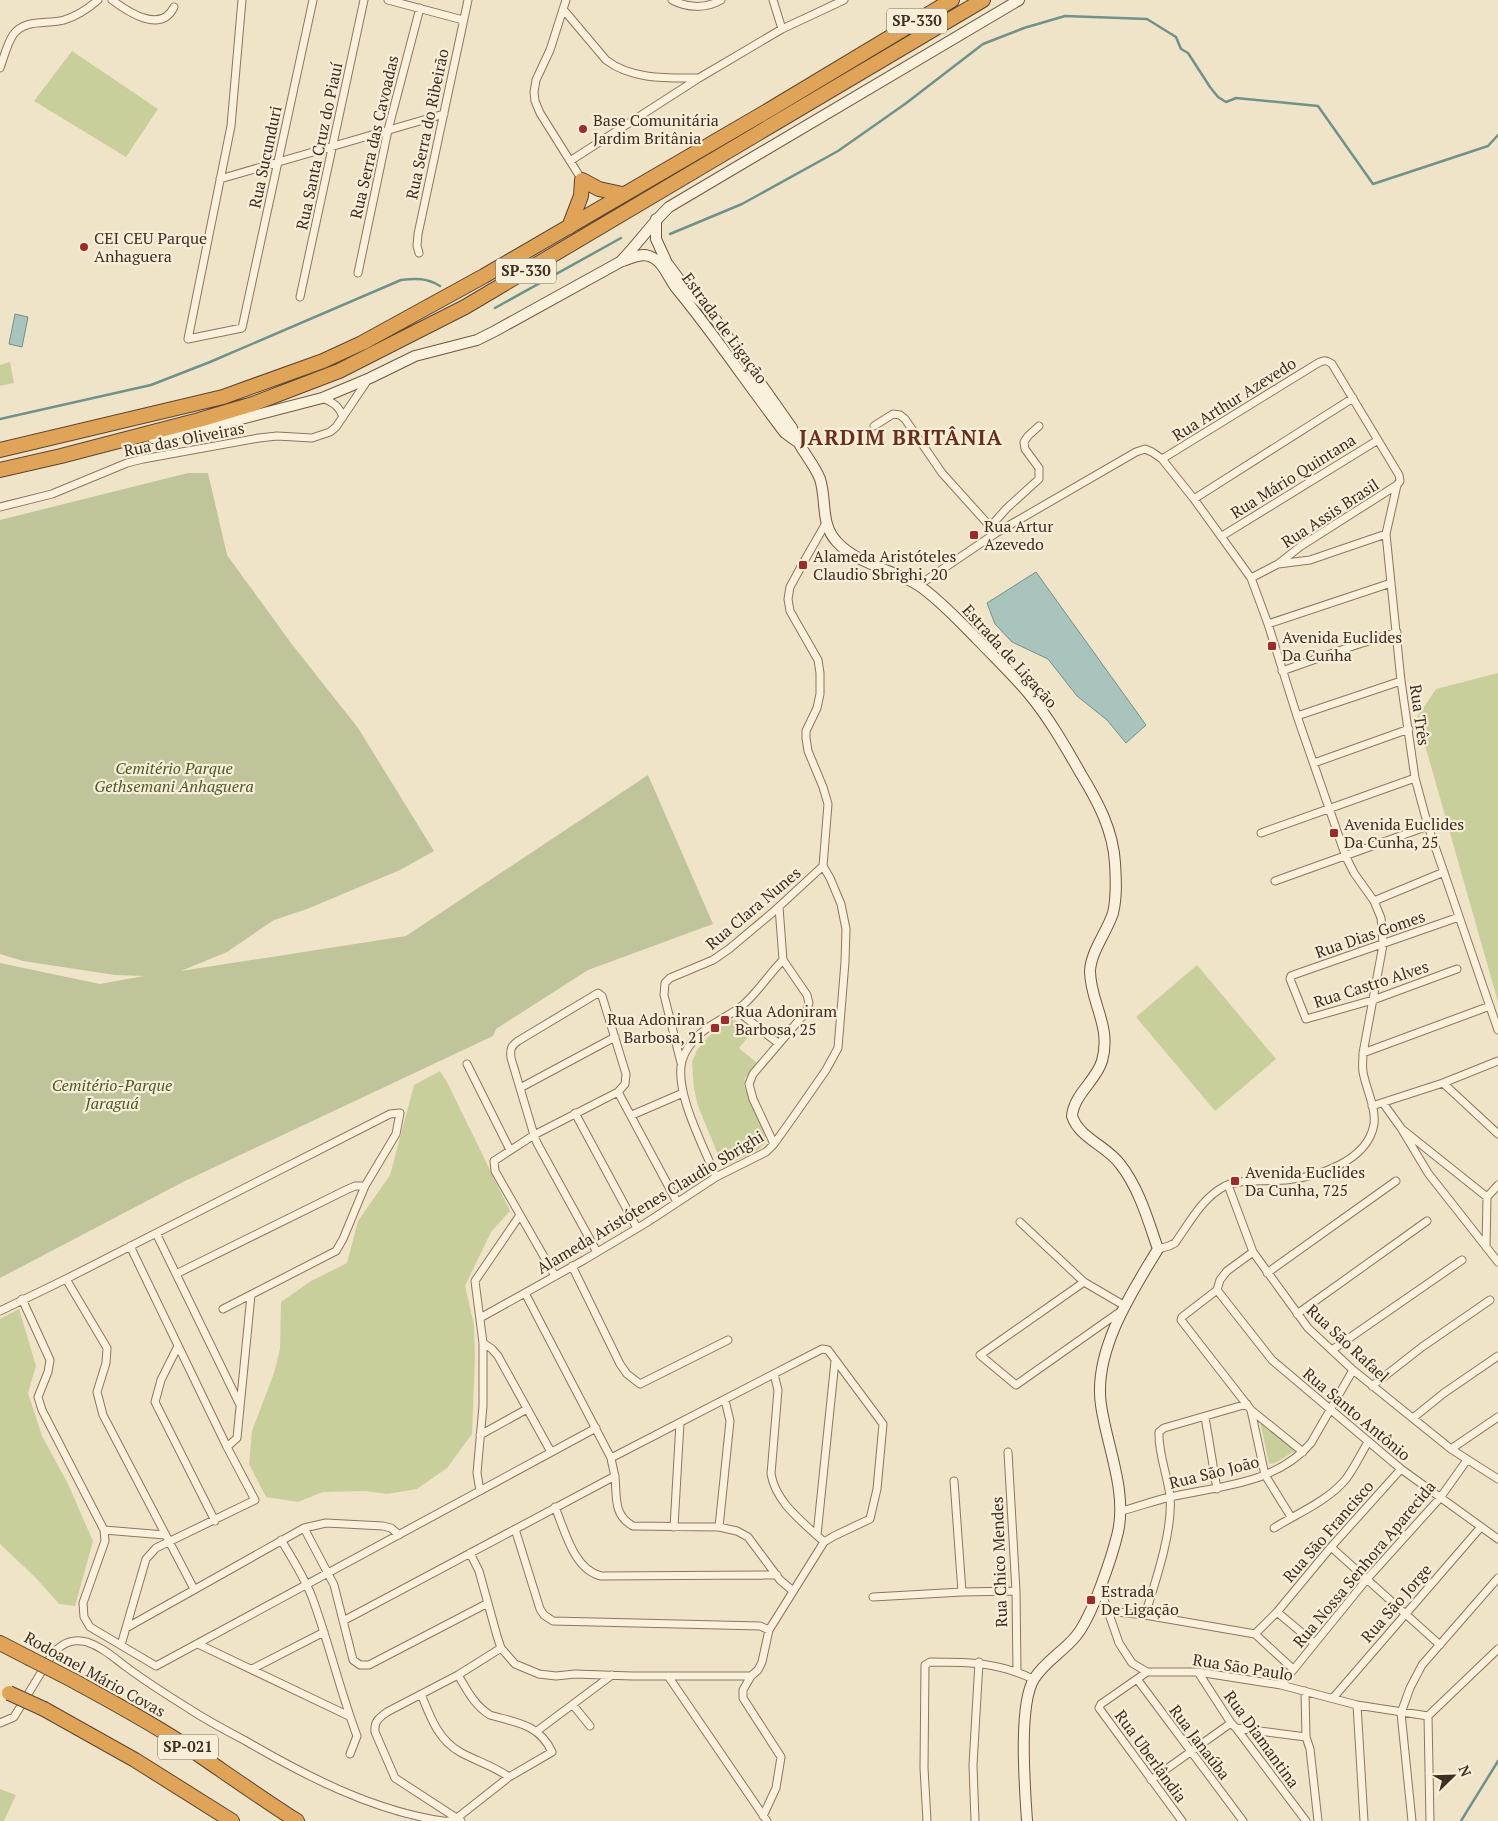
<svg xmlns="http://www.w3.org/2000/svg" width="1498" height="1821" viewBox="0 0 1498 1821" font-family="'PT Serif',serif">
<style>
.green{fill:#c9cf9b}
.cemetery{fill:#bfc49a}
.water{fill:#a9c4bc;stroke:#6f938a}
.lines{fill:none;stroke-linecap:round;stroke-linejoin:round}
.stream{stroke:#6f938a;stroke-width:2.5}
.minor-casing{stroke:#8d765c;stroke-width:9}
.secondary-casing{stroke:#6f573f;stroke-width:12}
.motorway-casing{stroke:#5b4430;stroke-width:16}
.minor{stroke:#faf1dc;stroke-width:7}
.secondary{stroke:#faf1dc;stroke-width:10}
.motorway{stroke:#e0a458;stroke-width:14}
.motorway-bridge-casing{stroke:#5b4430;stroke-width:16;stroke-linecap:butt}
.motorway-bridge{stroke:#e0a458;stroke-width:14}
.poi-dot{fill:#9e2a2b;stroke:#f7eed8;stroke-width:2}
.labels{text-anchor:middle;stroke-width:4.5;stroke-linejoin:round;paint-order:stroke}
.shield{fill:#f7eed8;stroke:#756857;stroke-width:1}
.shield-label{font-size:15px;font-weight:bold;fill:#3d2e20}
.poi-label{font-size:16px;fill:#3d2e20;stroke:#f7eed8;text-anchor:start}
.street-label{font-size:16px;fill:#3d2e20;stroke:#f7eed8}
.park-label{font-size:16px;font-style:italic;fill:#4d5a26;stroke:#f7eed8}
.district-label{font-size:21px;font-weight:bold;letter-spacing:1px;fill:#6b2e1e;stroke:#f7eed8}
</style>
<rect width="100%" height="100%" fill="#f0e4c8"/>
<path class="green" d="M72,51L158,109L126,157L34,101Z
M10,362L14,383L0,386V365Z
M1498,673V1002L1417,717L1436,689Z
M1197,965L1276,1059L1215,1111L1136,1017Z
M730,1019L737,1021L752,1032L739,1048L757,1063L745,1078L744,1086L767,1141L759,1149L727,1165L719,1157L698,1106L694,1089L692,1062L697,1050L708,1037Z
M440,1071L447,1082L510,1211L491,1232L465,1286L474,1325L475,1358L472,1434L447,1468L417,1489L387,1494L365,1491L323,1492L298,1502L266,1497L249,1464L252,1431L274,1373L280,1349L281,1302L311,1281L347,1263L358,1221L390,1175L414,1085Z
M19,1309L36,1366L28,1393L42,1436L68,1484L93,1541L75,1606L59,1604L37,1579L0,1544V1319Z
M1260,1421L1295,1450V1451L1275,1463L1269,1464Z
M0,1789L16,1795L4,1821H0Z"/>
<path class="cemetery" d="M188,473H208L227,555L291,643L358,728L434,851L400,870L307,909L274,920L227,952L181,971L406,936L648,775L713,924L588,970L496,1029L493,1036L183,1182L0,1278V963L100,984L144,976L115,975L23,961L0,954V520Z"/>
<path class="water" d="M15,314L28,317L22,347L9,344Z
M1036,572L1146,725L1126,743L1107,720L1077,696L1048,659L1012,642L995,624L987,603Z"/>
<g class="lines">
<path class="stream" d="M670,234L742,204L838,151L905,104L983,44L1024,28L1065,16L1147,19L1176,37L1181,49L1188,53L1210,87L1218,97L1226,102L1236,98L1318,106L1373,184L1488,146L1498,135
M495,308L621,238
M0,419L151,385L210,362L401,280C416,278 427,278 440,286
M1461,1821L1498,1761"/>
<g class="minor-casing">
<path id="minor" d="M112,0C128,12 161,34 174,7
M242,0L231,126L188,339L242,328L313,0
M388,0L463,20
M566,0L550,50L536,80L534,92L535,101L540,113L582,180
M672,0C687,8 706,9 721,0
M773,0L782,29
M563,9L606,60C632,80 668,78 699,78
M0,68C4,57 7,44 13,35C25,18 48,25 64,20C77,16 88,9 98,0
M570,161L699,78L782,29L844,0
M220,179L444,114
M419,253L417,246L418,234L468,0
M358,273L388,130L420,8
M300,297L364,0
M322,398C333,402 339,406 343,417
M874,426L893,414L900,415L905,419L942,473L996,533
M1162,459L1318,363C1324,360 1327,360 1332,364L1399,475L1400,481L1397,485L1386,534L1401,681L1415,778L1428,826L1498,1030
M1194,499L1353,398
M0,507L52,494L127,463L143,459L259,438L277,436L312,438L330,432L336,427L369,378
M990,527L1007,508L1039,479V468L1025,449L1024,442L1028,436L1039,426
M1222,536L1378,440
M1278,564L1301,546L1397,485
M1251,578L1278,564L1310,560L1386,534
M919,585L996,533L1136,452L1145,449L1152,452L1162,459L1194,499L1251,578L1268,624L1297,716L1346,857L1354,873L1374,901L1381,918L1382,928L1383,945L1363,1053C1363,1059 1362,1066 1363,1072C1366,1089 1376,1107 1374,1124C1368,1161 1318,1177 1286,1180C1269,1181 1240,1179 1225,1186C1202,1198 1190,1222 1175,1243L1169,1246L1158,1249
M1268,624L1391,583
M1282,671L1353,646L1397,632
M1297,716L1401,681
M1314,763L1409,729
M1261,833L1415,778
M1275,881L1428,826
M1374,901L1444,872
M1457,969L1373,1000L1306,1019L1290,979L1291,976L1296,974L1459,917
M736,1010L778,1043
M1363,1053L1490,1006
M681,1063L664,995L665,983L670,978L713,960L729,949L772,913L823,866
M467,1064L510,1150
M1443,1083L1498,1134
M520,1088L615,1037
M618,1092L677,1202
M1383,1103L1401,1128L1428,1173L1498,1262
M1372,1106L1443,1083L1498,1061
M575,1113L637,1228
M632,1115L683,1093
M1403,1130L1487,1197L1486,1247
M774,1144L753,1099L749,1084L753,1074L806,1012L809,1003L807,995L783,960L779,907
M716,1177C704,1147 674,1092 682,1061C685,1050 693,1040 701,1033C713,1022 730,1016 743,1005C758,992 769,974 783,960
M1228,1185L1253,1252L1308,1328L1353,1370L1451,1449L1498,1479
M1487,1197L1498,1185
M1020,1222L1084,1282L980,1355L1016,1385L1121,1311
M156,1233L240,1405
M1253,1252L1227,1271L1220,1280L1217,1290L1182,1317L1181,1320L1251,1410L1303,1452
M572,1266L620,1364L627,1374L640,1384L728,1340
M1267,1273L1396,1181
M176,1274L346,1190L355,1186H365
M555,1276L495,1171L494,1161L534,1135L618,1092L625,1084L626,1074L602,996L598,993L518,1041C511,1046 510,1049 511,1058L534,1135L537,1143L597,1252
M66,1279L107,1348L106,1363L97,1392L103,1415L194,1589
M1084,1282L1125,1306
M1217,1290L1272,1360L1401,1469L1498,1539
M525,1293L611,1458C612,1464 614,1471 615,1477C617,1497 613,1515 633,1526L719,1527L737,1531L748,1537L780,1580L793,1591
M22,1299L50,1360L48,1372L38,1397L42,1410L104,1530L105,1541L83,1603L84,1617L90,1627L156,1666L596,1428
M0,1311L66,1279L390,1114L400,1113L396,1134L365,1186L343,1239L336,1251L223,1309
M1297,1314L1427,1221
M480,1318L584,1260L646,1223L716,1177L766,1152L774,1144L794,1116L826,1070L838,1048L845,962L846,929L841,904L830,878L823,866L828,804L823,787L808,751L806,738V731L817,708L820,694V673L818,660L790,611L788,599L790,587L802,565L826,523
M483,1343L492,1349L498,1356L551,1452
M178,1346L161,1380L155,1402L215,1521
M1332,1350L1462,1260
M774,1374L778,1390L771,1474C776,1503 803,1522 824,1542
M1372,1386L1422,1347L1490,1300
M1251,1410L1265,1475L1291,1517
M1205,1417L1217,1489
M1413,1418L1444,1393L1498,1356
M480,1435L527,1409
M227,1447L237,1438L251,1295
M1451,1449L1498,1417
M1008,1452L1016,1591L1017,1672
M611,1458L822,1349L828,1350L883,1424L877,1489L870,1519L834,1536L824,1542L769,1630L762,1662L758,1670L751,1676L743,1690V1698L781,1757L776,1788L763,1816
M954,1481L962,1592
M480,1491L477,1473L483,1406V1343L475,1281L520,1215
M555,1507C565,1531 574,1570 601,1576L777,1575
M1121,1511C1137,1507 1153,1501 1170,1497C1219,1486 1276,1484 1311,1443L1353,1370
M674,1527L680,1423
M719,1527L730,1421L725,1400
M304,1528L334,1585L353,1660L360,1665H369L488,1603
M1274,1528C1298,1513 1328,1501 1346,1479C1354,1468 1361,1454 1368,1442
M515,1529L540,1609L544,1615L553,1621L760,1626L769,1630
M104,1530L165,1535
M817,1535L835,1361
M281,1540C292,1558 304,1577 312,1597C329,1643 340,1691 357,1736L350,1754
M1331,1547L1440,1645
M470,1553L479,1571L497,1636L501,1648L515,1664L539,1674L556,1676L575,1674L632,1676H751
M1100,1588L1119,1643L1132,1663L1147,1672H1198L1281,1685L1357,1705L1428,1716L1498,1649
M873,1597L962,1592L1016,1591
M1108,1611L1145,1615L1255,1634L1293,1669
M1277,1612L1314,1643
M1145,1615C1155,1583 1173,1531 1170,1497C1168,1476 1158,1454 1159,1432L1164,1428L1247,1404
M343,1621L615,1476
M126,1628L304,1528L326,1523L383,1526L391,1528L399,1535
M1255,1634L1277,1612L1331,1547L1401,1469
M198,1644L349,1716
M121,1645L146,1559L156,1548L255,1500L227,1447L130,1246
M252,1669L324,1632
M1147,1672L1101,1704L1099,1708L1182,1821
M1198,1672L1231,1723L1236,1728L1306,1821
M668,1676L767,1821
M1137,1679L1243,1821
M1281,1685L1367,1579L1440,1498L1467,1460
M421,1694C430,1716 438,1740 460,1752C476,1761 494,1766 509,1777
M1333,1698L1480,1528
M573,1705L590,1726
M1357,1705L1364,1821
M1428,1716L1430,1821
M0,1723L14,1717L53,1653C63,1643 73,1638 87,1642C102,1647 113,1657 125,1666C145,1681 167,1695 188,1708C206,1720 225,1730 244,1740C304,1775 373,1811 443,1821
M1236,1728L1306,1737L1305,1691
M537,1731L612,1675
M1306,1737L1310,1749L1318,1821
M1151,1780L1231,1723
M447,1821L457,1818L509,1777L552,1752C539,1724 517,1723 490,1715C474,1705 467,1690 458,1675
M461,1821L395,1778L375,1732C374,1721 379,1718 387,1712L458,1675L501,1648
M927,1821L924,1768L925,1665L930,1662C969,1662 997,1662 1033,1679
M975,1821L973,1765L979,1662
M1412,1821L1401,1713L1410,1688L1422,1665L1498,1578"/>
</g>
<g class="secondary-casing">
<path id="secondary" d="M656,219V239L667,263L682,283L708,309L792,428C798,448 813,461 820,479C827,501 820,524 837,542C857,564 894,570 918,585C938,598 960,622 977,639C994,657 1012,674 1029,694C1049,718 1065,746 1081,774C1098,802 1113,830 1115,863C1116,879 1117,897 1113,913C1107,932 1091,951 1090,971C1090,1002 1112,1026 1102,1061C1096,1081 1074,1094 1072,1116C1079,1138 1107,1146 1120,1164C1139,1188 1148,1220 1158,1249C1131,1293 1093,1352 1101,1405C1107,1447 1127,1490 1118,1532C1112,1557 1092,1617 1076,1636C1063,1652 1044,1662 1034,1679C1018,1705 1025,1789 1027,1821
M623,261C631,258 641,253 649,256C663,260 668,278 676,288C715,335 748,385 785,433L796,441
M153,438L210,427L322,398L370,378L415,356L477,340L495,331L620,262C638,244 651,224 669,207L1019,0"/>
</g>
<g class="motorway-casing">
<path id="motorway" d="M582,180L599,189L622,194
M569,227L581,196L582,180
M0,450L223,397L323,361L362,343L484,276L769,110L952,0
M0,470L61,456L199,420L253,404L339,371L465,307L983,0
M0,1643L29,1658
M74,1681C112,1702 150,1722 186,1746C223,1771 259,1797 297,1821
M44,1709L135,1760L232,1821"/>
</g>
<use href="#minor" class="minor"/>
<use href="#secondary" class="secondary"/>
<use href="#motorway" class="motorway"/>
<g class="motorway-bridge-casing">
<path id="motorway-bridge" d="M29,1658L74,1681
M9,1693L44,1709"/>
</g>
<use href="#motorway-bridge" class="motorway-bridge"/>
</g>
<g class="poi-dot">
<circle cx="583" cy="129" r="5"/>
<circle cx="84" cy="247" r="5"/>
<rect x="969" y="530" width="10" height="10" rx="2.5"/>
<rect x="798" y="560" width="10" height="10" rx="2.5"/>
<rect x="1267" y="641" width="10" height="10" rx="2.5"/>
<rect x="1329" y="828" width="10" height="10" rx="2.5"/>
<rect x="720" y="1015" width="10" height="10" rx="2.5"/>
<rect x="710" y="1023" width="10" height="10" rx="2.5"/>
<rect x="1230" y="1176" width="10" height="10" rx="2.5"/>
<rect x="1086" y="1595" width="10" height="10" rx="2.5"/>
</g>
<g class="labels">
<g class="shield">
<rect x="887" y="8.5" width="60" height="25" rx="4"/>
<rect x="496" y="258.5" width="60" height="25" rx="4"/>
<rect x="158" y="1734.5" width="60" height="25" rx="4"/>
</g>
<g class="shield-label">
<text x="917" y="26">SP-330</text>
<text x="526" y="276">SP-330</text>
<text x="188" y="1752">SP-021</text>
</g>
<g class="poi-label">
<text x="593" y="126">Base Comunitária<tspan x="593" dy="18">Jardim Britânia</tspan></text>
<text x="94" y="244">CEI CEU Parque<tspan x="94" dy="18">Anhaguera</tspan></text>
<text x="984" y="532">Rua Artur<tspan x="984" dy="18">Azevedo</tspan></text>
<text x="813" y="562">Alameda Aristóteles<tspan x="813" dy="18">Claudio Sbrighi, 20</tspan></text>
<text x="1282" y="643">Avenida Euclides<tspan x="1282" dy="18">Da Cunha</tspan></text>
<text x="1344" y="830">Avenida Euclides<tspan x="1344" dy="18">Da Cunha, 25</tspan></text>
<text x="735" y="1017">Rua Adoniram<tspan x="735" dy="18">Barbosa, 25</tspan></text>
<text x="705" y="1025" text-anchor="end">Rua Adoniran<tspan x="705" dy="18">Barbosa, 21</tspan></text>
<text x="1245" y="1178">Avenida Euclides<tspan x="1245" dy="18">Da Cunha, 725</tspan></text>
<text x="1101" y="1597">Estrada<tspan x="1101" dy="18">De Ligação</tspan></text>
</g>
<g class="street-label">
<text transform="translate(427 124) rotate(-78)" y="6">Rua Serra do Ribeirão</text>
<text transform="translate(374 137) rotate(-77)" y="6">Rua Serra das Cavoadas</text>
<text transform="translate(319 146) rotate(-78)" y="6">Rua Santa Cruz do Piauí</text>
<text transform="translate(265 157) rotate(-78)" y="6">Rua Sucunduri</text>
<text transform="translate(725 328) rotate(54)" y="6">Estrada de Ligação</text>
<text transform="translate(1234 399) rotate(-32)" y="6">Rua Arthur Azevedo</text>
<text transform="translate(184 439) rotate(-11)" y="6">Rua das Oliveiras</text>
<text transform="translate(1293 476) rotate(-32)" y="6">Rua Mário Quintana</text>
<text transform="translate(1330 513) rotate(-33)" y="6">Rua Assis Brasil</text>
<text transform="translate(1010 656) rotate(48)" y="6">Estrada de Ligação</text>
<text transform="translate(1420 715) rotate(82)" y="6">Rua Três</text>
<text transform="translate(753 908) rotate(-40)" y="6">Rua Clara Nunes</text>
<text transform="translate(1370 934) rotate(-19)" y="6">Rua Dias Gomes</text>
<text transform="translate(1371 984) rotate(-18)" y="6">Rua Castro Alves</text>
<text transform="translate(650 1202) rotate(-31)" y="6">Alameda Aristótenes Claudio Sbrighi</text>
<text transform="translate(1348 1343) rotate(43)" y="6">Rua São Rafael</text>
<text transform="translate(1357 1414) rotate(40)" y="6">Rua Santo Antônio</text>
<text transform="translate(1214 1472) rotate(-14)" y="6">Rua São João</text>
<text transform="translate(1328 1531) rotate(-49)" y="6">Rua São Francisco</text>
<text transform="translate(999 1562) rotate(-92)" y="6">Rua Chico Mendes</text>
<text transform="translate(1364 1564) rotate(-50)" y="6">Rua Nossa Senhora Aparecida</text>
<text transform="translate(1396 1603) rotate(-49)" y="6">Rua São Jorge</text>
<text transform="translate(1243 1667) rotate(9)" y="6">Rua São Paulo</text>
<text transform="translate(95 1674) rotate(29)" y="6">Rodoanel Mário Covas</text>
<text transform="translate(1262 1739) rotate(54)" y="6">Rua Diamantina</text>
<text transform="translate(1200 1742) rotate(53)" y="6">Rua Janaúba</text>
<text transform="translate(1151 1756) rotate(54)" y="6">Rua Uberlândia</text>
</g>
<g class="park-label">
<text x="174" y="774">Cemitério Parque<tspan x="174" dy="18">Gethsemani Anhaguera</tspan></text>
<text x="112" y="1091">Cemitério-Parque<tspan x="112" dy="18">Jaraguá</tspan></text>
</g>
<g class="district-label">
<text x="901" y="445">JARDIM BRITÂNIA</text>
</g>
</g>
<g transform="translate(1453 1776) rotate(67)" stroke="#f7eed8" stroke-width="4" paint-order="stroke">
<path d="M0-4L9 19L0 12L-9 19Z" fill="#3d2e20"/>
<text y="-8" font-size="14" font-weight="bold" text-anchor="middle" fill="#3d2e20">N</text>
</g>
</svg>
